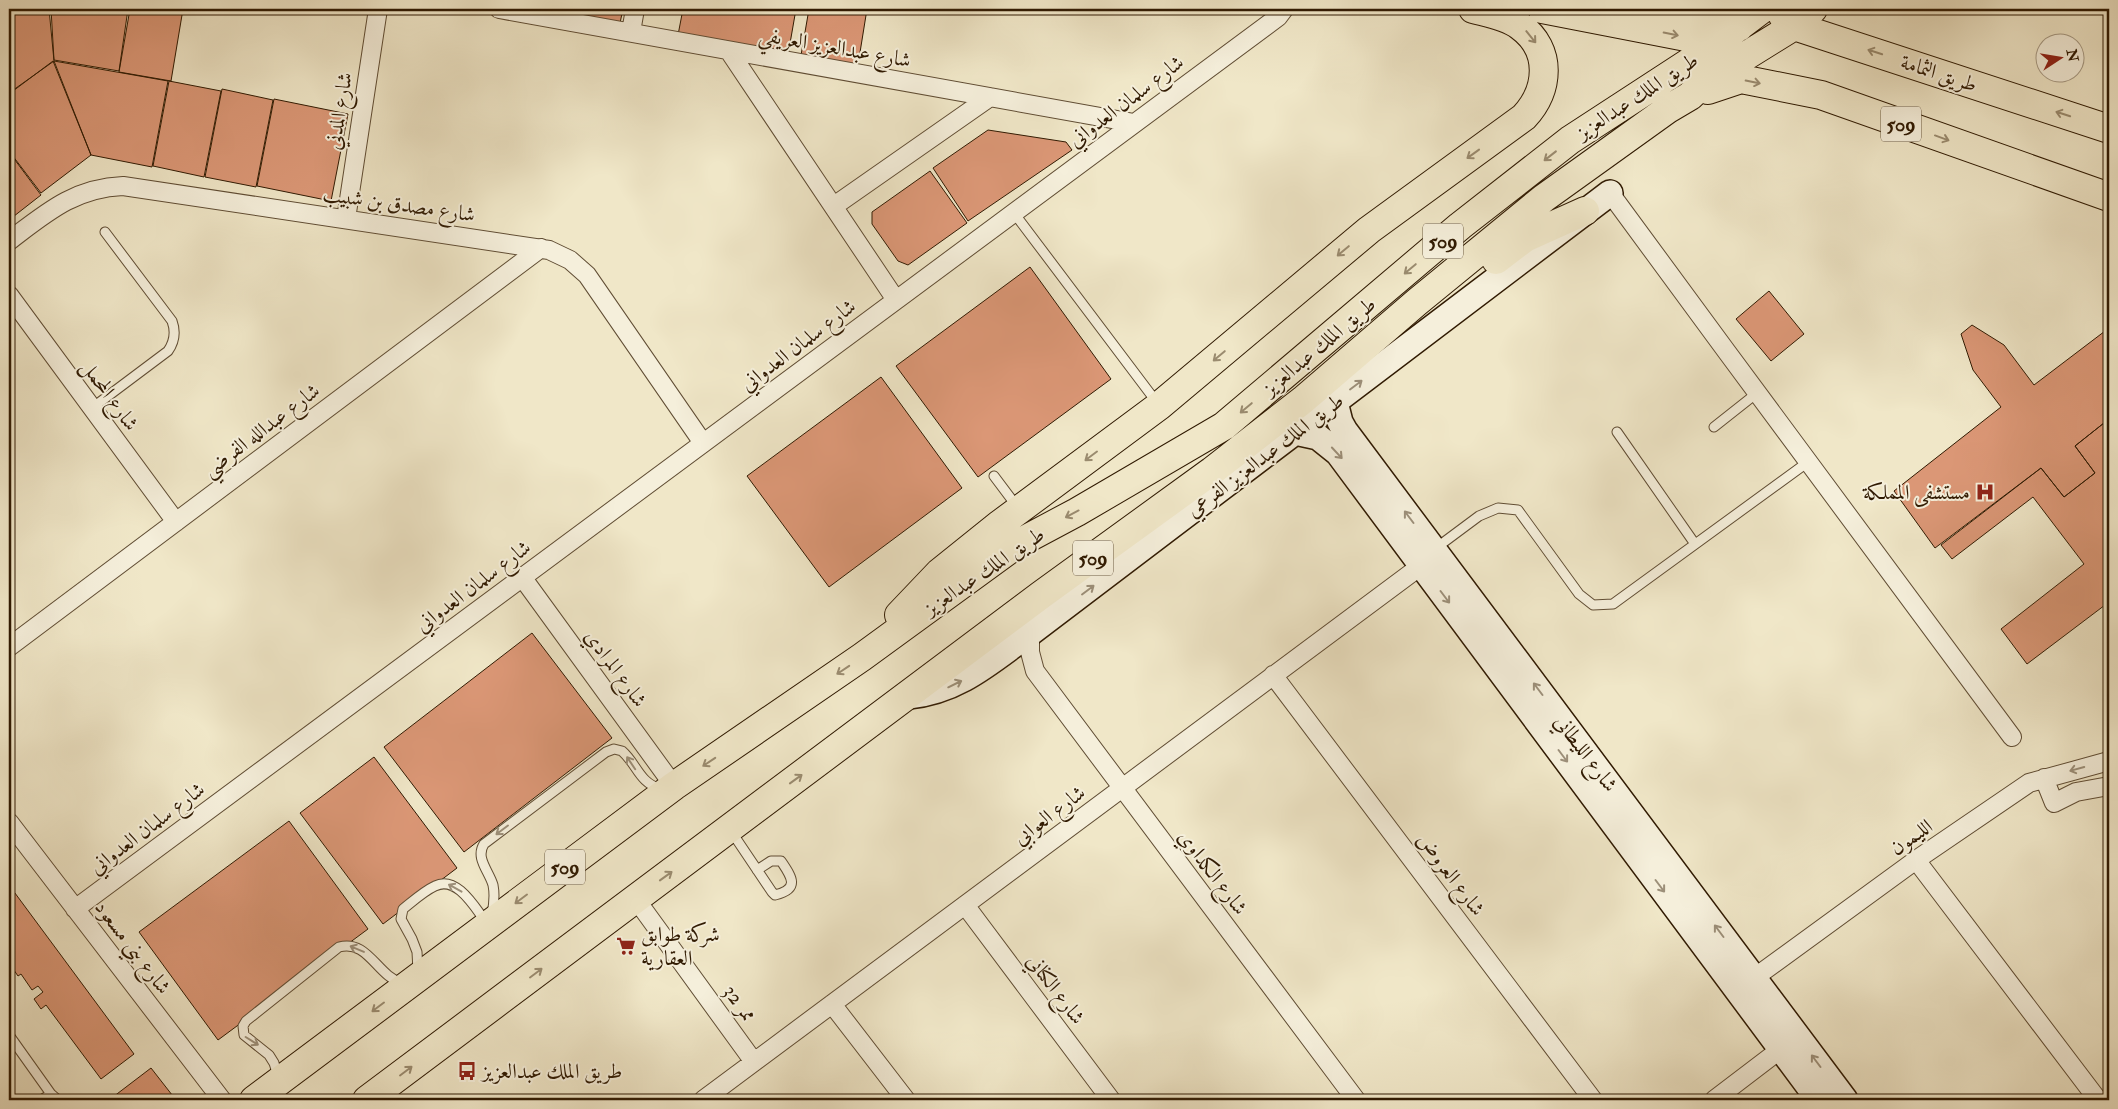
<svg xmlns="http://www.w3.org/2000/svg" width="2118" height="1109" viewBox="0 0 2118 1109" font-family="'IM FELL Double Pica',Amiri,serif">
<style>
.building{fill:#db9776;stroke:#301a02}
.lines{fill:none;stroke-linecap:round;stroke-linejoin:round}
.lane-casing{stroke:#604d34;stroke-width:11}
.street-casing{stroke:#604d34;stroke-width:20}
.secondary-casing{stroke:#301a02;stroke-width:28}
.primary-casing{stroke:#301a02;stroke-width:30}
.lane{stroke:#f5efdb;stroke-width:9}
.street{stroke:#f5efdb;stroke-width:18}
.secondary{stroke:#f5efdb;stroke-width:25}
.primary{stroke:#f0e7c8;stroke-width:28}
.oneway{stroke:#9a8b6f}
.oneway2{stroke:#9c8f79}
.labels{text-anchor:middle;stroke-width:4;stroke-linejoin:round;paint-order:stroke}
.shield{fill:#f5efdb;stroke:#6b5a43;stroke-width:1}
.shield-label{font-size:20px;font-weight:bold;fill:#301a02}
.street-label{font-size:21px;fill:#301a02;stroke:#f5efdb}
.poi-label{font-size:21px;fill:#301a02;stroke:#f5efdb;text-anchor:start}
</style>
<rect width="100%" height="100%" fill="#f0e7c8"/>
<filter id="stains"><feTurbulence type="fractalNoise" baseFrequency=".004" numOctaves="4"/><feColorMatrix values="0 0 0 0 .2 0 0 0 0 .09 0 0 0 0 .02 0 0 0 .5 -.17"/></filter>
<radialGradient id="worn" r=".72"><stop offset=".6" stop-color="#630" stop-opacity="0"/><stop offset="1" stop-color="#630" stop-opacity=".3"/></radialGradient>
<path class="building" d="M9,9H49L54,61L9,93Z
M51,9H128L119,71L54,60Z
M130,9H183L171,81L119,72Z
M551,9H623L620,23Z
M683,9H796L788,55L678,35Z
M809,9H867L857,71L800,61Z
M53,61L91,155L41,193L9,151V94Z
M54,61L168,81L152,167L91,155Z
M169,81L221,91L204,177L153,166Z
M222,89L273,100L256,187L205,177Z
M274,99L348,114L331,201L257,186Z
M988,130L1066,142L1072,150L968,221L933,168Z
M9,152L41,195L9,220Z
M930,171L967,223L908,265L898,261L872,224V212Z
M1030,267L1111,379L978,477L896,366Z
M1769,291L1804,334L1771,361L1736,319Z
M1972,325L2004,345L2034,385L2109,328V419L2075,446L2095,473L2064,497L2041,468L1935,548L1894,491L2001,407L1973,370L1961,334Z
M881,377L962,488L829,587L747,476Z
M2109,419V602L2027,664L2001,629L2084,564L2033,497L1952,559L1941,545L2041,468L2064,497L2095,473L2075,446Z
M532,633L612,738L464,852L384,747Z
M374,757L457,868L383,924L300,813Z
M289,821L368,929L218,1040L139,932Z
M9,885L134,1054L101,1079L46,1005L41,1009L34,999L43,992L38,986L32,990L21,974L18,976L9,963Z
M151,1068L176,1100H109Z"/>
<g class="lines">
<g class="lane-casing">
<path id="lane" d="M1014,213L1158,404
M92,408L168,351C175,341 176,332 172,321L105,232
M1714,427L1757,393
M1617,432L1695,544
M994,476L1018,508
M1436,548L1479,516L1498,508L1518,510L1579,594L1593,605L1613,604L1808,462
M731,831L772,892L775,895C801,889 791,876 781,861H771L757,870
M492,914C494,904 495,895 493,885C489,871 475,858 484,844L606,752L614,749L622,751C637,764 639,783 661,789
M418,971L417,952L412,939L401,919L403,909C413,901 424,891 435,886C457,875 475,908 486,922
M9,1035L51,1094L58,1100
M278,1076L274,1063L269,1055L244,1035L243,1026L246,1021L339,947C368,939 377,976 402,983
M41,1100L51,1094"/>
</g>
<g class="street-casing">
<path id="street" d="M499,9L1134,123
M631,32L635,9
M729,51L896,300
M1610,193C1743,375 1878,555 2012,737
M834,206L990,97
M346,219L378,9
M9,241C46,213 74,188 123,186L549,250L570,260L587,275L703,443
M9,295L176,522
M522,577L674,786
M1030,633V652L1035,671L1356,1100
M9,647L541,248
M1273,675L1593,1100
M2044,778L2054,803L2076,792L2109,786
M9,822L222,1100
M1916,860L2098,1100H2101
M635,898L754,1062
M965,905L1111,1100
M75,909L1278,17L1284,9
M1754,978L1916,860L2029,783L2109,761
M832,1004L906,1100
M703,1100L1422,565
M1714,1100L1781,1049"/>
</g>
<g class="secondary-casing">
<path id="secondary" d="M1335,402L1340,422L1345,431L1845,1100
M1295,432L1318,437L1338,453L1819,1100
M909,696C959,691 991,661 1030,633L1610,193"/>
</g>
<g class="primary-casing">
<path id="primary" d="M1542,9L1717,43
M1656,9L1739,27
M1783,16L1794,26L2109,129
M1708,90L1741,79L1821,95L2109,197
M1496,260L1525,238L1585,211
M899,615L939,573L1000,524L1159,406L1369,230L1524,117C1549,90 1553,50 1520,26C1507,16 1488,13 1473,9
M254,1100L674,786L862,657L1017,544L1077,512L1224,426L1460,226L1570,140L1705,52L1762,9
M367,1100L1041,595L1212,471L1303,400L1417,302L1544,198L1668,109L1690,96L1707,80L1794,26L1813,9"/>
</g>
<use href="#lane" class="lane"/>
<use href="#street" class="street"/>
<use href="#secondary" class="secondary"/>
<use href="#primary" class="primary"/>
</g>
<defs><path id="oneway-shaft" d="M-6 0H5M1.5-3L5.5 0L1.5 3" fill="none" stroke-width="1.6" stroke-linecap="round" stroke-linejoin="round" transform="scale(1.25)"/></defs>
<g class="oneway">
<use href="#oneway-shaft" transform="translate(1671 34) rotate(11)"/>
<use href="#oneway-shaft" transform="translate(1531 37) rotate(51)"/>
<use href="#oneway-shaft" transform="translate(1875 52) rotate(-162)"/>
<use href="#oneway-shaft" transform="translate(1753 82) rotate(11)"/>
<use href="#oneway-shaft" transform="translate(2063 114) rotate(-162)"/>
<use href="#oneway-shaft" transform="translate(1942 138) rotate(20)"/>
<use href="#oneway-shaft" transform="translate(1473 154) rotate(144)"/>
<use href="#oneway-shaft" transform="translate(1550 156) rotate(142)"/>
<use href="#oneway-shaft" transform="translate(1343 251) rotate(140)"/>
<use href="#oneway-shaft" transform="translate(1410 269) rotate(140)"/>
<use href="#oneway-shaft" transform="translate(1219 356) rotate(140)"/>
<use href="#oneway-shaft" transform="translate(1246 408) rotate(140)"/>
<use href="#oneway-shaft" transform="translate(1091 456) rotate(143)"/>
<use href="#oneway-shaft" transform="translate(1072 514) rotate(152)"/>
<use href="#oneway-shaft" transform="translate(843 670) rotate(146)"/>
<use href="#oneway-shaft" transform="translate(709 762) rotate(146)"/>
<use href="#oneway-shaft" transform="translate(796 779) rotate(-36)"/>
<use href="#oneway-shaft" transform="translate(666 876) rotate(-36)"/>
<use href="#oneway-shaft" transform="translate(521 899) rotate(143)"/>
<use href="#oneway-shaft" transform="translate(536 973) rotate(-37)"/>
<use href="#oneway-shaft" transform="translate(378 1007) rotate(143)"/>
<use href="#oneway-shaft" transform="translate(406 1071) rotate(-37)"/>
</g>
<g class="oneway2">
<use href="#oneway-shaft" transform="translate(1356 385) rotate(-37)"/>
<use href="#oneway-shaft" transform="translate(1337 453) rotate(47)"/>
<use href="#oneway-shaft" transform="translate(1409 517) rotate(-127)"/>
<use href="#oneway-shaft" transform="translate(1088 590) rotate(-37)"/>
<use href="#oneway-shaft" transform="translate(1445 597) rotate(53)"/>
<use href="#oneway-shaft" transform="translate(955 684) rotate(-26)"/>
<use href="#oneway-shaft" transform="translate(1538 689) rotate(-127)"/>
<use href="#oneway-shaft" transform="translate(1563 756) rotate(53)"/>
<use href="#oneway-shaft" transform="translate(631 763) rotate(-124)"/>
<use href="#oneway-shaft" transform="translate(2077 769) rotate(165)"/>
<use href="#oneway-shaft" transform="translate(502 830) rotate(143)"/>
<use href="#oneway-shaft" transform="translate(1660 886) rotate(53)"/>
<use href="#oneway-shaft" transform="translate(455 888) rotate(-151)"/>
<use href="#oneway-shaft" transform="translate(1719 931) rotate(-127)"/>
<use href="#oneway-shaft" transform="translate(357 949) rotate(-157)"/>
<use href="#oneway-shaft" transform="translate(252 1041) rotate(32)"/>
<use href="#oneway-shaft" transform="translate(1816 1061) rotate(-127)"/>
</g>
<defs>
<g id="hospital-bare" transform="scale(1.5)"><path d="M-5-5h3v3.5h4V-5h3V5h-3V1.5h-4V5h-3Z" fill="#8f2418" stroke="#f5efdb" stroke-width="2.5" paint-order="stroke"/></g>
<g id="supermarket-bare" transform="scale(1.5)"><path d="M-6-5.5h2.5l.6 2H6L4.5 2H-2.5L-4.4-4H-6ZM-1.5 3.2a1.3 1.3 0 1 0 .1 0ZM3 3.2a1.3 1.3 0 1 0 .1 0Z" fill="#8f2418" stroke="#f5efdb" stroke-width="2.5" paint-order="stroke"/></g>
<g id="bus-bare" transform="scale(1.5)"><path d="M-5-6H5V4H4V6H2V4H-2V6H-4V4H-5ZM-3.5-4V0h7V-4ZM-3.5 1.2v1.5H-2V1.2ZM2 1.2v1.5H3.5V1.2Z" fill="#8f2418" stroke="#f5efdb" stroke-width="2.5" paint-order="stroke"/></g>
</defs>
<g fill-rule="evenodd">
<use href="#hospital-bare" x="1985" y="492"/>
<use href="#supermarket-bare" x="626" y="946"/>
<use href="#bus-bare" x="467" y="1071"/>
</g>
<g class="labels">
<g class="shield">
<rect x="1881" y="106.5" width="40" height="35" rx="4"/>
<rect x="1423" y="223.5" width="40" height="35" rx="4"/>
<rect x="1073" y="540.5" width="40" height="35" rx="4"/>
<rect x="545" y="849.5" width="40" height="35" rx="4"/>
</g>
<g class="shield-label">
<text x="1901" y="131">509</text>
<text x="1443" y="248">509</text>
<text x="1093" y="565">509</text>
<text x="565" y="874">509</text>
</g>
<g class="street-label">
<text transform="translate(835 47) rotate(10)" y="7">شارع عبدالعزيز العريفي</text>
<text transform="translate(1939 73) rotate(18)" y="7">طريق الثمامة</text>
<text transform="translate(1637 96) rotate(-33)" y="7">طريق الملك عبدالعزيز</text>
<text transform="translate(1126 101) rotate(-37)" y="7">شارع سلمان العدواني</text>
<text transform="translate(339 111) rotate(-81)" y="7">شارع المدني</text>
<text transform="translate(399 204) rotate(8)" y="7">شارع مصدق بن شبيب</text>
<text transform="translate(798 345) rotate(-37)" y="7">شارع سلمان العدواني</text>
<text transform="translate(1319 346) rotate(-40)" y="7">طريق الملك عبدالعزيز</text>
<text transform="translate(110 395) rotate(54)" y="7">شارع المحمل</text>
<text transform="translate(261 430) rotate(-37)" y="7">شارع عبدالله الفرضي</text>
<text transform="translate(1265 455) rotate(-37)" y="7">طريق الملك عبدالعزيز الفرعي</text>
<text transform="translate(984 571) rotate(-34)" y="7">طريق الملك عبدالعزيز</text>
<text transform="translate(473 586) rotate(-37)" y="7">شارع سلمان العدواني</text>
<text transform="translate(616 668) rotate(54)" y="7">شارع المرادي</text>
<text transform="translate(1586 753) rotate(53)" y="7">شارع الليطاني</text>
<text transform="translate(1049 815) rotate(-37)" y="7">شارع العوابي</text>
<text transform="translate(147 828) rotate(-37)" y="7">شارع سلمان العدواني</text>
<text transform="translate(1911 837) rotate(-35)" y="7">الليمون</text>
<text transform="translate(1213 872) rotate(53)" y="7">شارع الكداوي</text>
<text transform="translate(1451 874) rotate(53)" y="7">شارع العروض</text>
<text transform="translate(133 947) rotate(53)" y="7">شارع بني مسعود</text>
<text transform="translate(1056 989) rotate(53)" y="7">شارع الكناني</text>
<text transform="translate(740 1003) rotate(54)" y="7">ممر 32</text>
</g>
<g class="poi-label">
<text x="1970" y="499" text-anchor="end">مستشفى المملكة</text>
<text x="641" y="941">شركة طوابق<tspan x="641" dy="24">العقارية</tspan></text>
<text x="482" y="1078">طريق الملك عبدالعزيز</text>
</g>
</g>
<rect width="2118" height="1109" fill="none" stroke="#f0e7c8" stroke-width="30"/>
<rect x="10" y="10" width="2098" height="1089" fill="none" stroke="#301a02" stroke-width="2.5"/>
<rect x="15" y="15" width="2088" height="1079" fill="none" stroke="#301a02"/>
<g transform="translate(2060 58) rotate(78)"><circle r="24" fill="#f5efdb" stroke="#a69a84"/>
<path d="M0-4L9 19L0 12L-9 19Z" fill="#8f2418"/>
<text y="-8" font-size="14" font-weight="bold" text-anchor="middle" fill="#301a02">N</text>
</g>
<rect width="100%" height="100%" filter="url(#stains)"/>
<rect width="100%" height="100%" fill="url(#worn)"/>
</svg>
